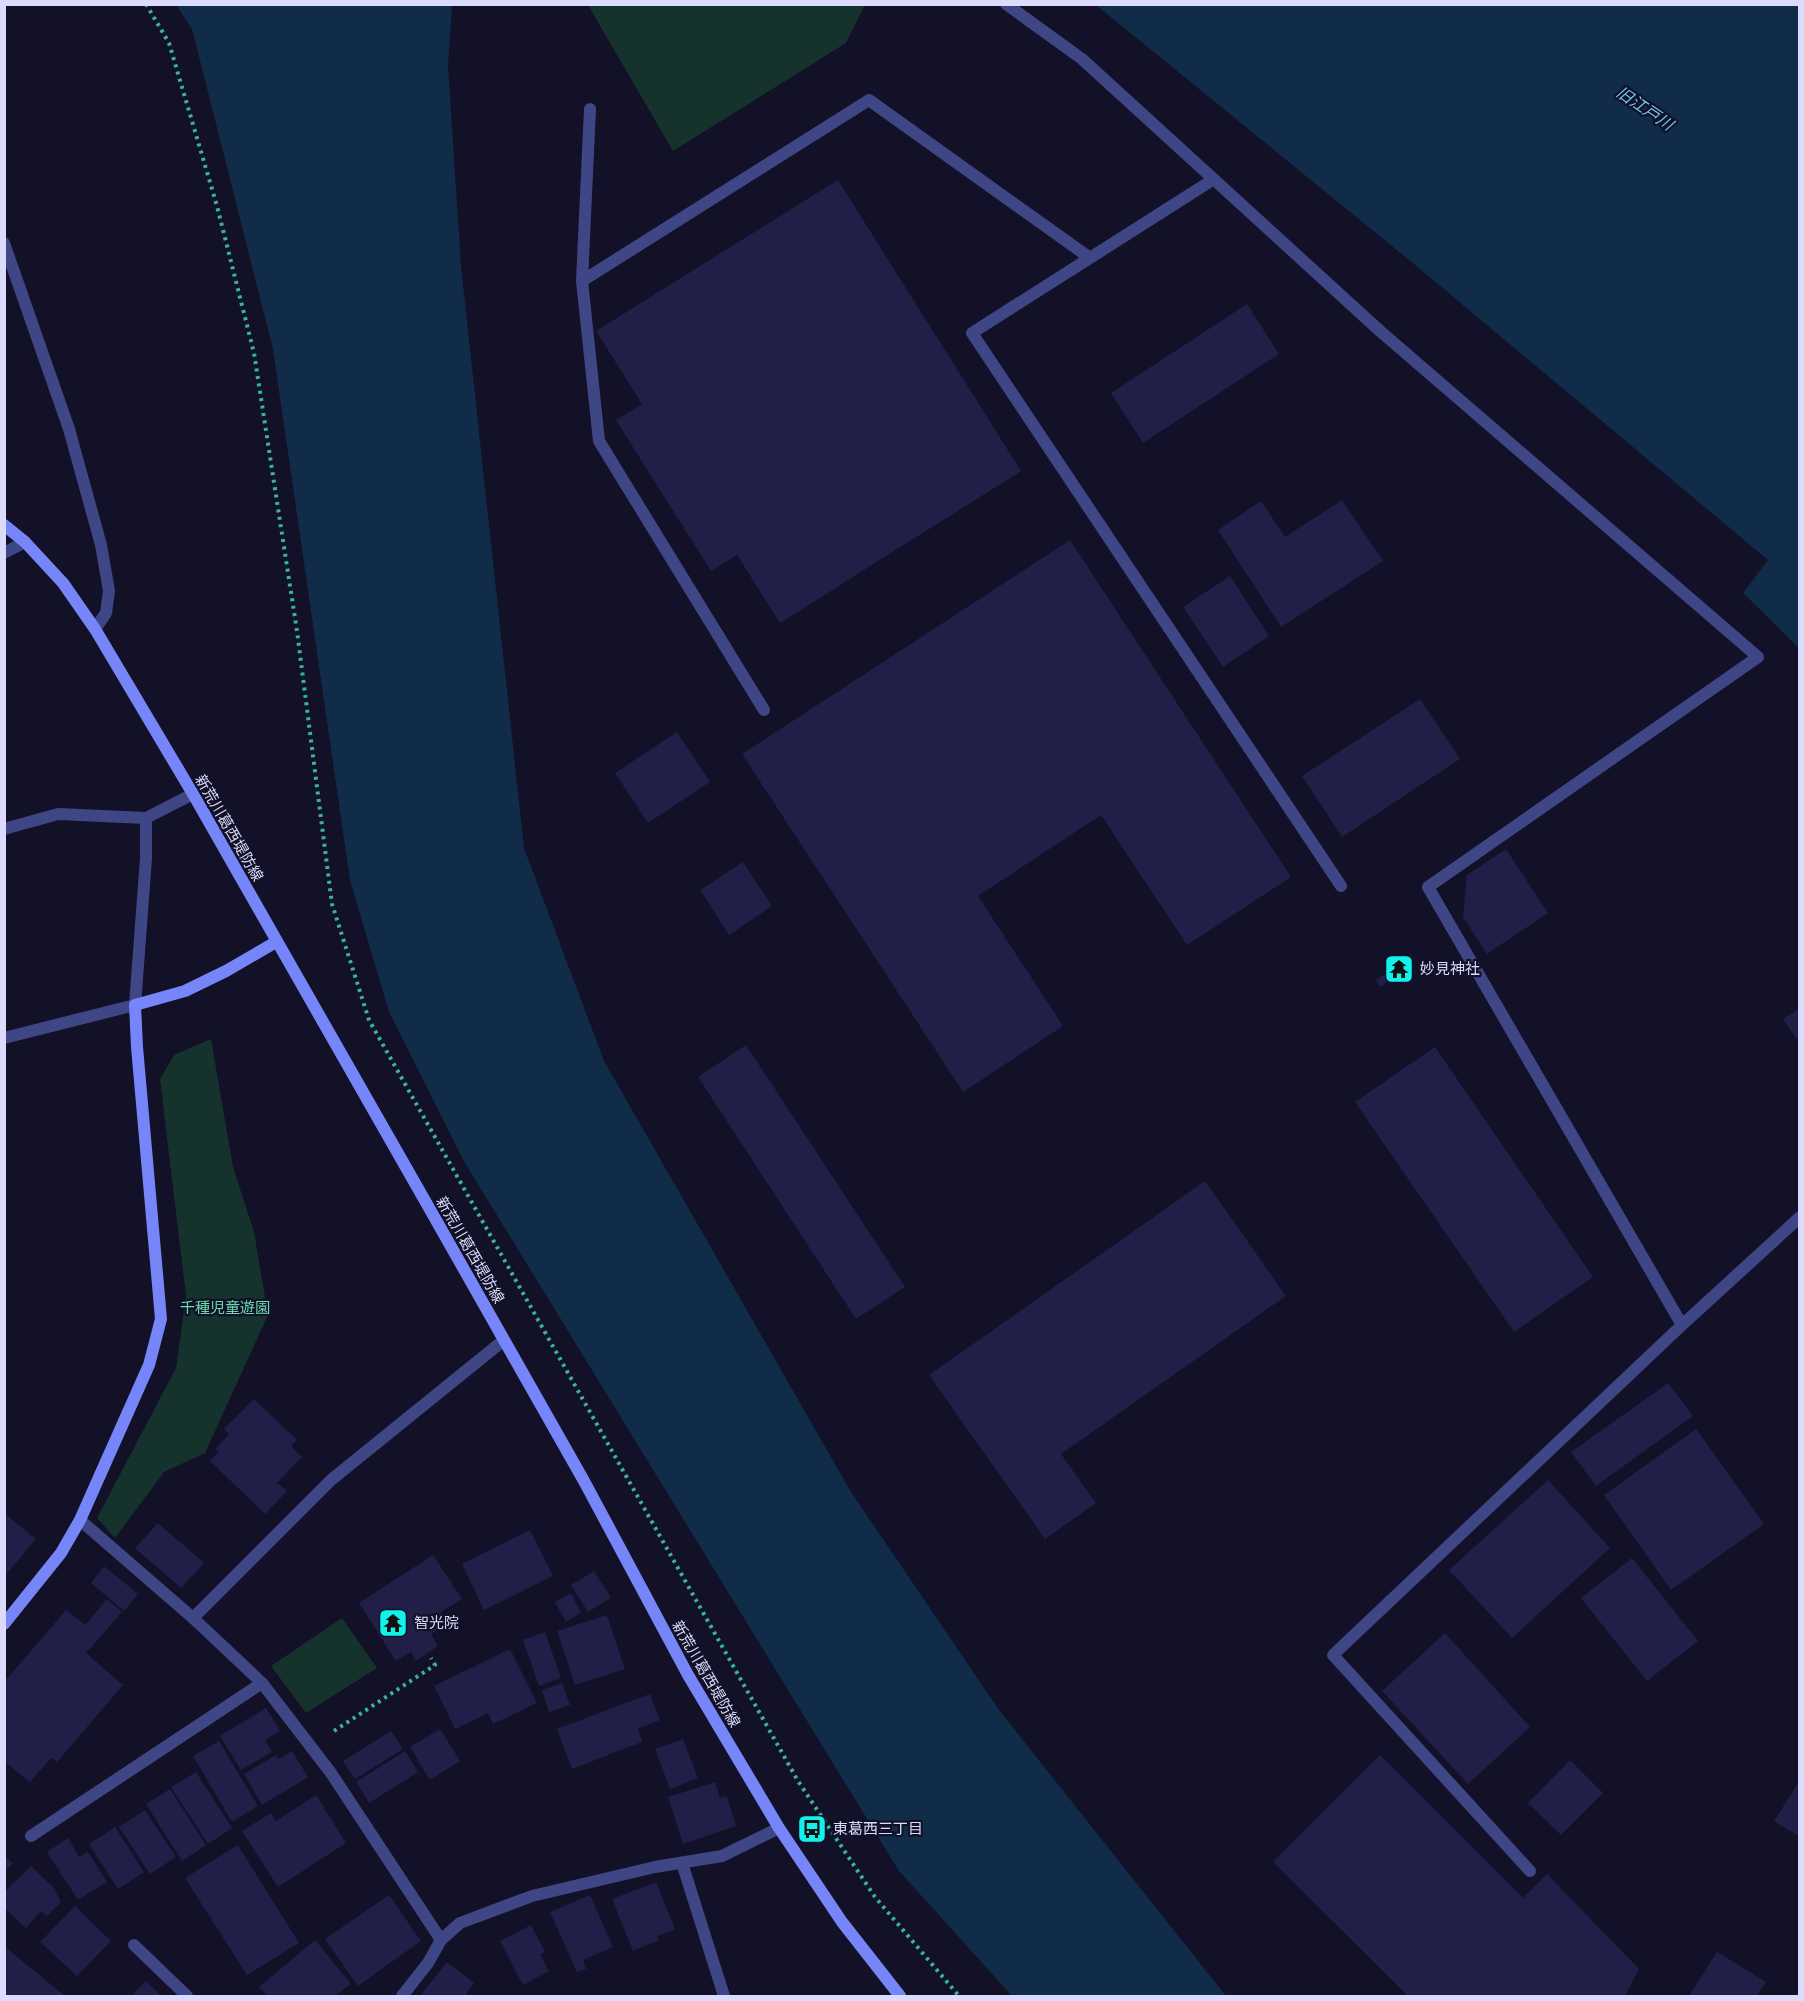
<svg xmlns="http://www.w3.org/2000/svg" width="1804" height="2001" viewBox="0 0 1804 2001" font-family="'Source Sans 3','Noto Sans JP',sans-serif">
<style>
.green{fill:#15322d}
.water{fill:#102c49}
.building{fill:#211e48}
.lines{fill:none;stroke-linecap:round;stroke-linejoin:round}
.path{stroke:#37b59c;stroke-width:4;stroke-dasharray:3 4.5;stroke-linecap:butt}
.lane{stroke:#3f4685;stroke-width:12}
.street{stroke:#3f4685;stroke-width:12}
.secondary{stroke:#7685f8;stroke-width:12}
.labels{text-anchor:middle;stroke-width:4.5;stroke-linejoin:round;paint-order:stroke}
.street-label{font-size:15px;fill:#dadbfd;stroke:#121128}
.poi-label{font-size:15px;fill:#dadbfd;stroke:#121128;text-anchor:start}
.park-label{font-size:15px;fill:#69dbae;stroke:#121128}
.water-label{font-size:16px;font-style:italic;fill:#6ecbf8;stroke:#121128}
</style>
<rect width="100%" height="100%" fill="#121128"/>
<path class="green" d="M588,5H865L846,43L673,151Z
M211,1039L233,1167L254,1232L268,1315L205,1453L164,1472L115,1538L97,1518L176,1368L186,1296L160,1079L174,1055Z
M342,1618L377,1668L306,1713L271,1666Z"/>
<path class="water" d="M176,5H452L448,66L461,266L524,848L604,1061L851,1492L999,1710L1226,1996H1012L899,1871L465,1163L389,1012L350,880L273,349L192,29Z
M1096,5H1799V648L1743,593L1768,560L1414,264Z"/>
<path class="building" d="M838,180L1021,471L780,623L737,555L711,571L616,420L642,404L596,331Z
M1247,304L1279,354L1143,443L1111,393Z
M1342,500L1383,561L1281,627L1218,530L1261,501L1285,537Z
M1070,540L1291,877L1187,945L1101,815L978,896L1063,1026L963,1092L742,754Z
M1230,576L1269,636L1223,667L1183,607Z
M1420,699L1460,759L1342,837L1302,776Z
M677,732L710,782L648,823L615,773Z
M1506,849L1548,913L1487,954L1463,917L1467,875Z
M743,862L772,906L729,935L700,890Z
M1386,973L1390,980L1380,987L1376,980Z
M1800,1008V1043L1783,1019Z
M746,1045L905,1287L856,1319L698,1077Z
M1435,1047L1593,1277L1514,1332L1355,1102Z
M1205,1181L1286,1296L1061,1454L1096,1503L1045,1539L929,1375Z
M1668,1383L1693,1416L1596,1486L1571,1452Z
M254,1399L297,1440L291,1446L302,1457L277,1483L287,1491L265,1514L210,1461L219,1452L215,1449L229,1434L224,1429Z
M1696,1429L1764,1524L1671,1590L1604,1495Z
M1548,1480L1610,1548L1512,1638L1449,1570Z
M4,1513L36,1539L4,1577Z
M158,1523L204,1563L181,1588L135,1548Z
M530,1530L553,1576L484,1610L462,1564Z
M433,1555L462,1599L441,1612L448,1623L431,1634L438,1646L416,1661L411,1652L396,1661L359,1603Z
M1632,1558L1698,1641L1647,1681L1581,1598Z
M104,1566L138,1594L124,1611L91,1583Z
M594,1571L611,1598L588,1612L571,1585Z
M571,1593L581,1613L566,1622L555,1602Z
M107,1599L122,1612L86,1653L123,1685L57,1762L51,1758L30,1782L4,1761V1682L66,1610L85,1625Z
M607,1615L625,1669L575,1685L557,1631Z
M545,1632L561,1678L539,1686L523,1640Z
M1445,1633L1530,1727L1468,1784L1382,1691Z
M510,1649L537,1703L493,1724L488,1713L455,1729L434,1686Z
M562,1683L570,1705L549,1712L542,1690Z
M650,1694L660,1720L638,1729L642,1742L572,1769L557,1729Z
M266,1708L280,1731L265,1740L272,1752L241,1770L220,1736Z
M440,1729L460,1761L430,1780L410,1747Z
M391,1731L403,1749L355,1779L343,1761Z
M683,1739L698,1778L670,1789L655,1749Z
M219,1741L258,1806L232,1822L193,1756Z
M292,1751L308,1777L262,1805L244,1774L276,1755L278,1759Z
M405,1751L418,1772L369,1803L356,1782Z
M1380,1755L1523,1898L1547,1874L1639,1969L1625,1996H1408L1273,1862Z
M1570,1760L1603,1793L1561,1835L1528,1803Z
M196,1772L232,1828L208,1844L171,1787Z
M1800,1780V1837L1774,1821Z
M715,1782L720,1798L727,1796L736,1826L683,1844L668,1797Z
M170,1789L206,1845L182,1861L146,1804Z
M316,1795L346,1843L278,1887L242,1831L271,1813L276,1821Z
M145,1810L176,1857L150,1874L119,1827Z
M115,1827L144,1872L118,1889L89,1844Z
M68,1838L79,1857L88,1852L107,1882L78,1900L47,1852Z
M238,1845L299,1943L247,1975L185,1878Z
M4,1856L13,1863L4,1872Z
M31,1866L53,1887L61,1902L47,1916L41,1911L26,1928L4,1908V1892Z
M656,1882L675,1929L657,1936L659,1940L633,1951L612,1899Z
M389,1895L421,1941L358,1986L325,1939Z
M590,1895L613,1947L583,1960L586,1969L577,1972L550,1912Z
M75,1906L111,1941L77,1976L40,1942Z
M531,1925L545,1952L540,1954L549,1971L523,1985L500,1941Z
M315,1940L351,1984L335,1996H267L259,1987Z
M4,1946L65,1996H4Z
M1717,1952L1766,1982L1757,1996H1689Z
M447,1962L474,1983L466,1993L471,1996H420Z
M146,1981L162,1996H131Z"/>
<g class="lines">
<path class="path" d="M146,4L169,43L217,206L254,353L297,631L332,904L369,1020L798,1781L875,1897L959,1996
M334,1731L435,1665L431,1658"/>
<path class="lane" d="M1006,4L1082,59L1380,331
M590,109L582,281L599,441L764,710
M1214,179L972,333L1341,886
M582,281L869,100L1090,258
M4,553L25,542
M4,829L58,814L146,818
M193,1618L331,1480L504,1340
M31,1836L262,1683
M134,1945L187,1996"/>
<path class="street" d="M4,243L69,429L101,545L109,591L106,613L95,629
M1380,331L1758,657L1428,887L1682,1325
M4,1038L135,1005L146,858V818L193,794
M80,1520L193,1618L262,1683L331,1773L441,1940
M682,1863L724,1996
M1530,1871L1333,1655L1682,1325L1800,1217
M402,1996L428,1963L441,1940L460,1923L532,1896L655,1867L722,1856L779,1828"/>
<path class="secondary" d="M4,525L25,542L63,583L95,629L193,794L432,1213L584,1481L688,1675L779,1828L842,1922L900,1996
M4,1624L61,1553L80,1520L149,1365L161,1319L137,1047L135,1005L185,991L226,971L276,942"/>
</g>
<defs>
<g id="temple-square" transform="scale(1.5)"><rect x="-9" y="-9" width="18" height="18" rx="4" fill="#11f3ea" stroke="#121128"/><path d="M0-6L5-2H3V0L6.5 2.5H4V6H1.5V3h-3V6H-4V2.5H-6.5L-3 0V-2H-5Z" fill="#111"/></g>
<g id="bus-square" transform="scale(1.5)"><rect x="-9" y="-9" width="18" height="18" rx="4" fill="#11f3ea" stroke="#121128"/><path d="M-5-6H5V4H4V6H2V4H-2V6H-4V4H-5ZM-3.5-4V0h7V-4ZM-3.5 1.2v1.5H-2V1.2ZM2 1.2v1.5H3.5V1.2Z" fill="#111"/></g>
</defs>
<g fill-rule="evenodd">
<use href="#temple-square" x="1399" y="969"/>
<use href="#temple-square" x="393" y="1623"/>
<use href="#bus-square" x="812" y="1829"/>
</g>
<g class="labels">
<g class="street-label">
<text transform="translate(229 828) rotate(60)" y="5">新荒川葛西堤防線</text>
<text transform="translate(470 1250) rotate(60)" y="5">新荒川葛西堤防線</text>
<text transform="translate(706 1674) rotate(60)" y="5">新荒川葛西堤防線</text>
</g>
<g class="poi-label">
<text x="1420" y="974">妙見神社</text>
<text x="414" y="1628">智光院</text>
<text x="833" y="1834">東葛西三丁目</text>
</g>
<g class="park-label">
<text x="225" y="1313">千種児童遊園</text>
</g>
<g class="water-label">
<text transform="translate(1645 108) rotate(34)" y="6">旧江戸川</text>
</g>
</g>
<rect width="1804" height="2001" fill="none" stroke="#dadbfd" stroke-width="12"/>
</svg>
